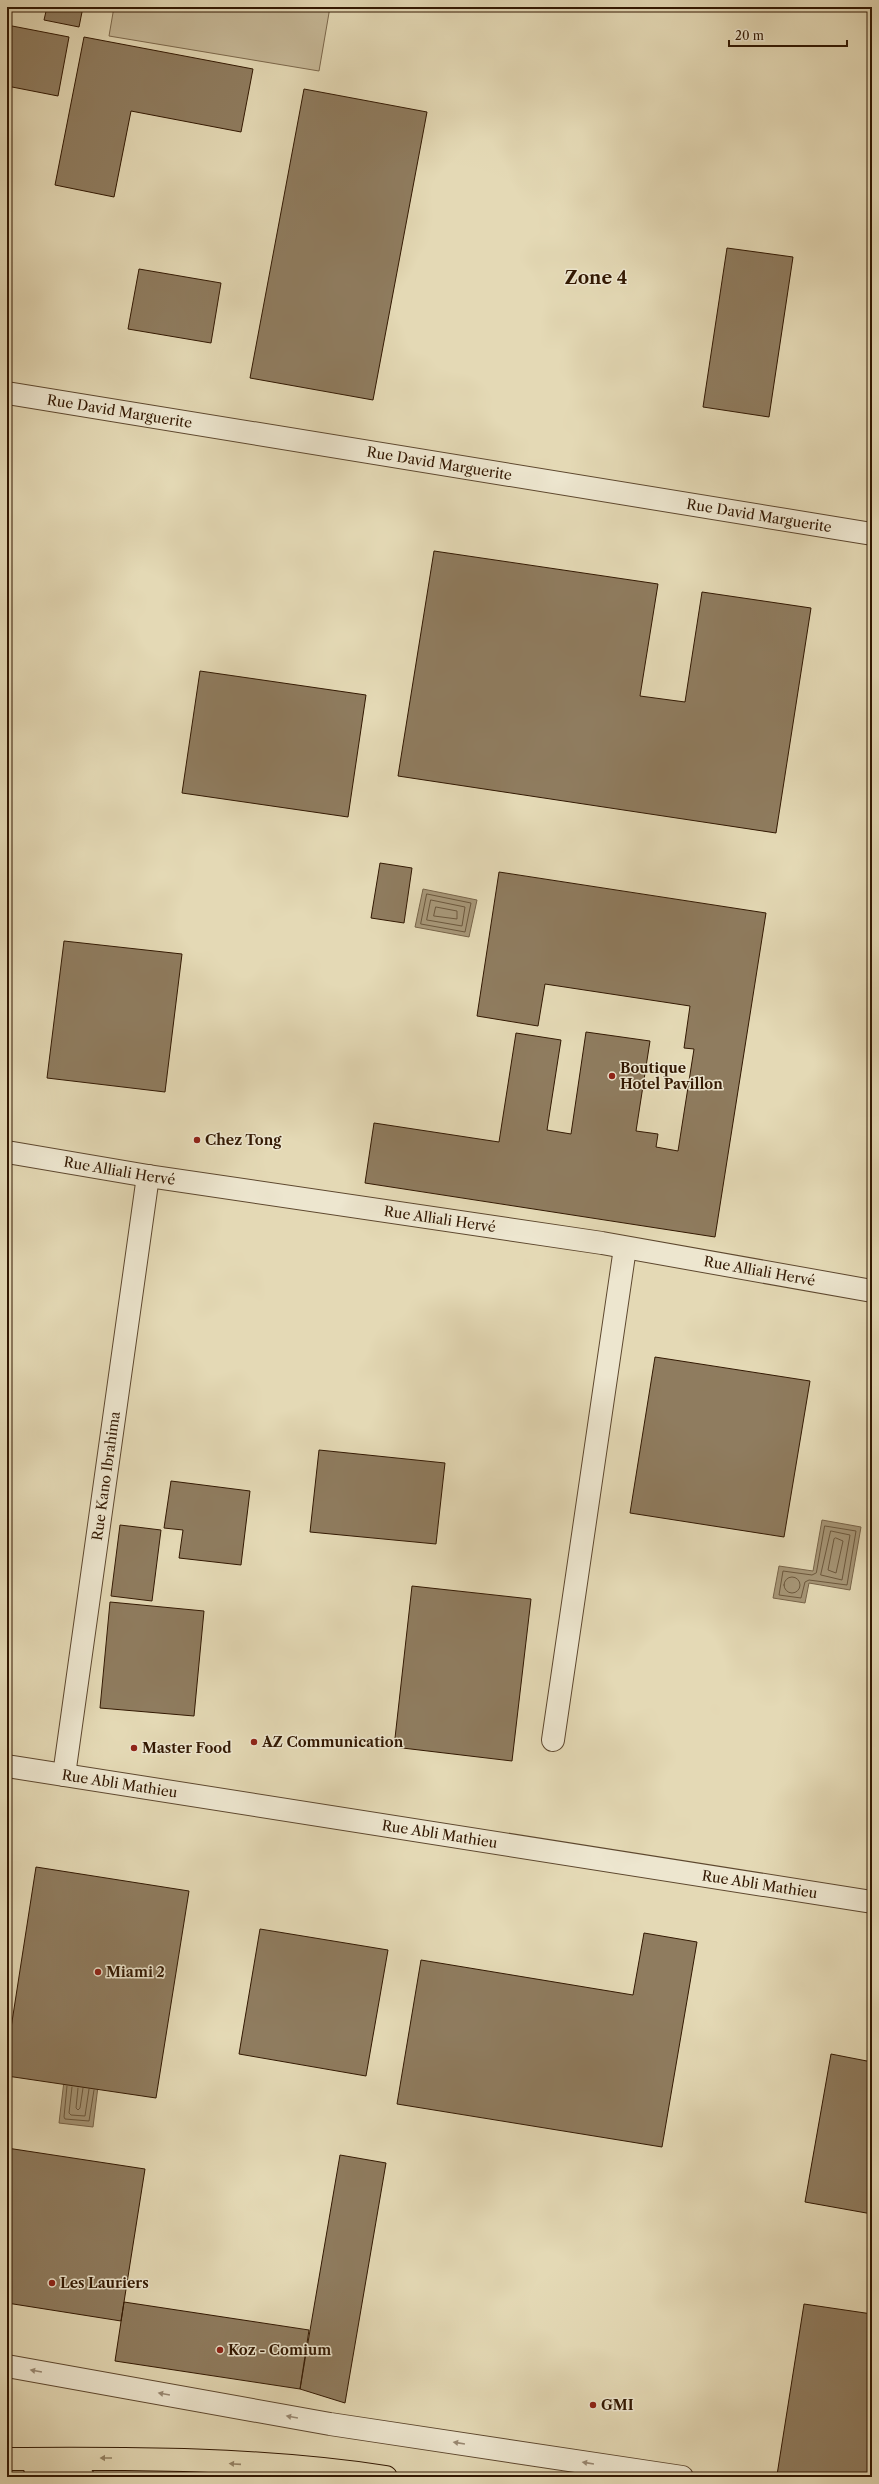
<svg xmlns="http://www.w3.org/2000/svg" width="879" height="2484" viewBox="0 0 879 2484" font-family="'Libre Caslon Text',serif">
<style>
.green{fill:#c6b897;stroke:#7c684c}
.water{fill:#a79778;stroke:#786449}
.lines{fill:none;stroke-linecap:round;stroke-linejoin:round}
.shore{stroke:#6c583d;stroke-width:1}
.building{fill:#8f7c5f;stroke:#321802}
.minor-casing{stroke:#5e482f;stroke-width:24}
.highway-casing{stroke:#321802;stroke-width:24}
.minor{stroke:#ede6cf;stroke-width:22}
.highway{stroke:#e4d9b5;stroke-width:22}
.oneway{fill:#998973}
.oneway2{fill:#948264}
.poi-dot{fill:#8f2418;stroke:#ede6cf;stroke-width:1.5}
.labels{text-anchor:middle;stroke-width:3;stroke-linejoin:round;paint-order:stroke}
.street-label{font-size:14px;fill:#321802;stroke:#ede6cf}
.poi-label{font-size:14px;font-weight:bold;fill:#321802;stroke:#ede6cf;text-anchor:start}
.district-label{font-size:18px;font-weight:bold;fill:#321802;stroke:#ede6cf}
</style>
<rect width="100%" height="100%" fill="#e4d9b5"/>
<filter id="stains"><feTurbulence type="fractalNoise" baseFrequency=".005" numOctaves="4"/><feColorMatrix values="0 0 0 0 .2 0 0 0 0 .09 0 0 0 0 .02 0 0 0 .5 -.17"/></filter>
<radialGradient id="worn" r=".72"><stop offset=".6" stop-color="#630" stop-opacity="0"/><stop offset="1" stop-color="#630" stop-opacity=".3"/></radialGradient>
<path class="green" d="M114,7H330L319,71L109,36Z"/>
<path class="water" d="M423,889L477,900L469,937L415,927Z
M822,1520L861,1527L850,1590L809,1583L805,1603L773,1598L779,1566L813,1571Z
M66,2064L100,2070L93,2127L59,2123Z"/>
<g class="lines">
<path class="shore" d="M427,894L471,903L465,932L421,924Z
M431,900L465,907L462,926L427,920Z
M436,907L457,911V919L434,916Z
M825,1526L856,1531L847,1585L809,1580L805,1582L801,1598L779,1595L783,1571L812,1575L816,1573Z
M831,1531L850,1535L842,1580L821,1575Z
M836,1538L843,1541L836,1573L828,1570L834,1539Z
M784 1585a8 8 0 1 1 16 0a8 8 0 1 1-16 0Z
M67,2086L64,2117L65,2119L89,2121L94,2090
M72,2087L69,2113L71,2115L85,2116L89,2089
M78,2088L76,2108L78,2110L80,2108L83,2088"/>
</g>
<path class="building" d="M47,7H83L79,27L44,20Z
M7,25L69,37L58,96L7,86Z
M84,37L253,69L241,132L131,111L114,197L55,185Z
M304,89L427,112L373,400L250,378Z
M727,248L793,257L769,417L703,407Z
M139,269L221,283L211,343L128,329Z
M434,551L658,584L640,696L685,702L702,592L811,608L776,833L398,776Z
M200,671L366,695L348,817L182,793Z
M380,863L412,868L404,923L371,918Z
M499,872L766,913L715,1237L365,1183L374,1123L499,1142L516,1033L561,1040L547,1130L571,1134L586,1032L650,1041L636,1131L658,1134L656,1147L678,1151L694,1049L684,1048L690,1006L545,984L538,1026L477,1016Z
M64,941L182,954L165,1092L47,1078Z
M655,1357L810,1381L784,1537L630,1513Z
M319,1450L445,1463L436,1544L310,1532Z
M171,1481L250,1491L241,1565L179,1558L183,1530L164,1528Z
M120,1525L161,1530L152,1601L111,1596Z
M412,1586L531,1599L512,1761L394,1747Z
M110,1602L204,1611L194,1716L100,1708Z
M36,1867L189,1891L156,2098L7,2076V2054Z
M260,1929L388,1950L366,2076L239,2054Z
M644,1933L697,1942L662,2147L397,2104L421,1960L633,1995Z
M831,2054L872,2062V2214L805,2202Z
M7,2148L145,2169L121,2321L7,2303Z
M340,2155L386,2163L345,2403L300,2389Z
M124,2302L309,2330L300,2389L115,2361Z
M804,2304L872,2314V2477H793L777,2475Z"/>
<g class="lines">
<g class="minor-casing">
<g id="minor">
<path id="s1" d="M7,393L872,534"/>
<path id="s2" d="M7,1152L148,1176L602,1243L872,1291"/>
<path d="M553,1740L625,1248"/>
<path id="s3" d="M7,1766L872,1902"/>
<path id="s4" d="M64,1775L148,1176"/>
<path d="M7,2366L330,2424L682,2477"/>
</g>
</g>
<g class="highway-casing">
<path id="highway" d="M7,2459C133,2458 261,2458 386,2477
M35,2468L83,2477"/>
</g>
<use href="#minor" class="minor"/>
<use href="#highway" class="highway"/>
</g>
<defs><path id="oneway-solid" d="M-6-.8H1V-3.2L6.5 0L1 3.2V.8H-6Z"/></defs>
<g class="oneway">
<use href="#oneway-solid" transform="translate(36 2371) rotate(-170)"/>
<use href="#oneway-solid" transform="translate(164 2394) rotate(-170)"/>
<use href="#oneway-solid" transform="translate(292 2417) rotate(-170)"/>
<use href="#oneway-solid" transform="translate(459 2443) rotate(-171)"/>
<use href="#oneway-solid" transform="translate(588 2463) rotate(-171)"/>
</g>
<g class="oneway2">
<use href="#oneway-solid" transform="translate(106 2458) rotate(180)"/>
<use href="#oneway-solid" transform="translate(235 2464) rotate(-176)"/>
</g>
<g class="poi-dot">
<circle cx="612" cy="1076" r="4"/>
<circle cx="197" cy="1140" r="4"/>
<circle cx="254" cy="1742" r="4"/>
<circle cx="134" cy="1748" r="4"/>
<circle cx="98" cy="1972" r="4"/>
<circle cx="52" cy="2283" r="4"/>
<circle cx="220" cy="2350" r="4"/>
<circle cx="593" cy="2405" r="4"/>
</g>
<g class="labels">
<g class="street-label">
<text dy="5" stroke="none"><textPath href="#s1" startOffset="114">Rue David Marguerite</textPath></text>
<text dy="5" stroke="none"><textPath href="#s1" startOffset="438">Rue David Marguerite</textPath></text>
<text dy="5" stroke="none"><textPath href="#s1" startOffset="762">Rue David Marguerite</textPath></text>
<text dy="5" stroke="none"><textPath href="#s2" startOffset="114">Rue Alliali Hervé</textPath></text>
<text dy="5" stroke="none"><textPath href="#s2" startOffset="438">Rue Alliali Hervé</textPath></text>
<text dy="5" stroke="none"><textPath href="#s2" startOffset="762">Rue Alliali Hervé</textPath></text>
<text dy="5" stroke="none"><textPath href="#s4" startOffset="302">Rue Kano Ibrahima</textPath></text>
<text dy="5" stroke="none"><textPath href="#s3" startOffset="114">Rue Abli Mathieu</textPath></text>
<text dy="5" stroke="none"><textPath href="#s3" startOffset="438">Rue Abli Mathieu</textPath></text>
<text dy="5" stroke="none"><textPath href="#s3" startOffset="762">Rue Abli Mathieu</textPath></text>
</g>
<g class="poi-label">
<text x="620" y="1073">Boutique<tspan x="620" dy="16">Hotel Pavillon</tspan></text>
<text x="205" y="1145">Chez Tong</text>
<text x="262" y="1747">AZ Communication</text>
<text x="142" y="1753">Master Food</text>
<text x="106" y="1977">Miami 2</text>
<text x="60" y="2288">Les Lauriers</text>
<text x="228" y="2355">Koz - Comium</text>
<text x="601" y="2410">GMI</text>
</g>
<g class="district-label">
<text x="596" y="284">Zone 4</text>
</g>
</g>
<rect width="879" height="2484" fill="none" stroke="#e4d9b5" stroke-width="24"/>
<rect x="8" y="8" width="863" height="2468" fill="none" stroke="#321802" stroke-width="2"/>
<rect x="12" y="12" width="855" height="2460" fill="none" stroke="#321802"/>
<path d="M729 40v6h118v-6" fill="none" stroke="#321802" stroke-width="2"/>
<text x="735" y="40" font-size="12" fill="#321802" stroke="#ede6cf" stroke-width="3" paint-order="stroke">20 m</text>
<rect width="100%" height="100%" filter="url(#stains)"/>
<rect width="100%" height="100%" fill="url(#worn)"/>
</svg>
